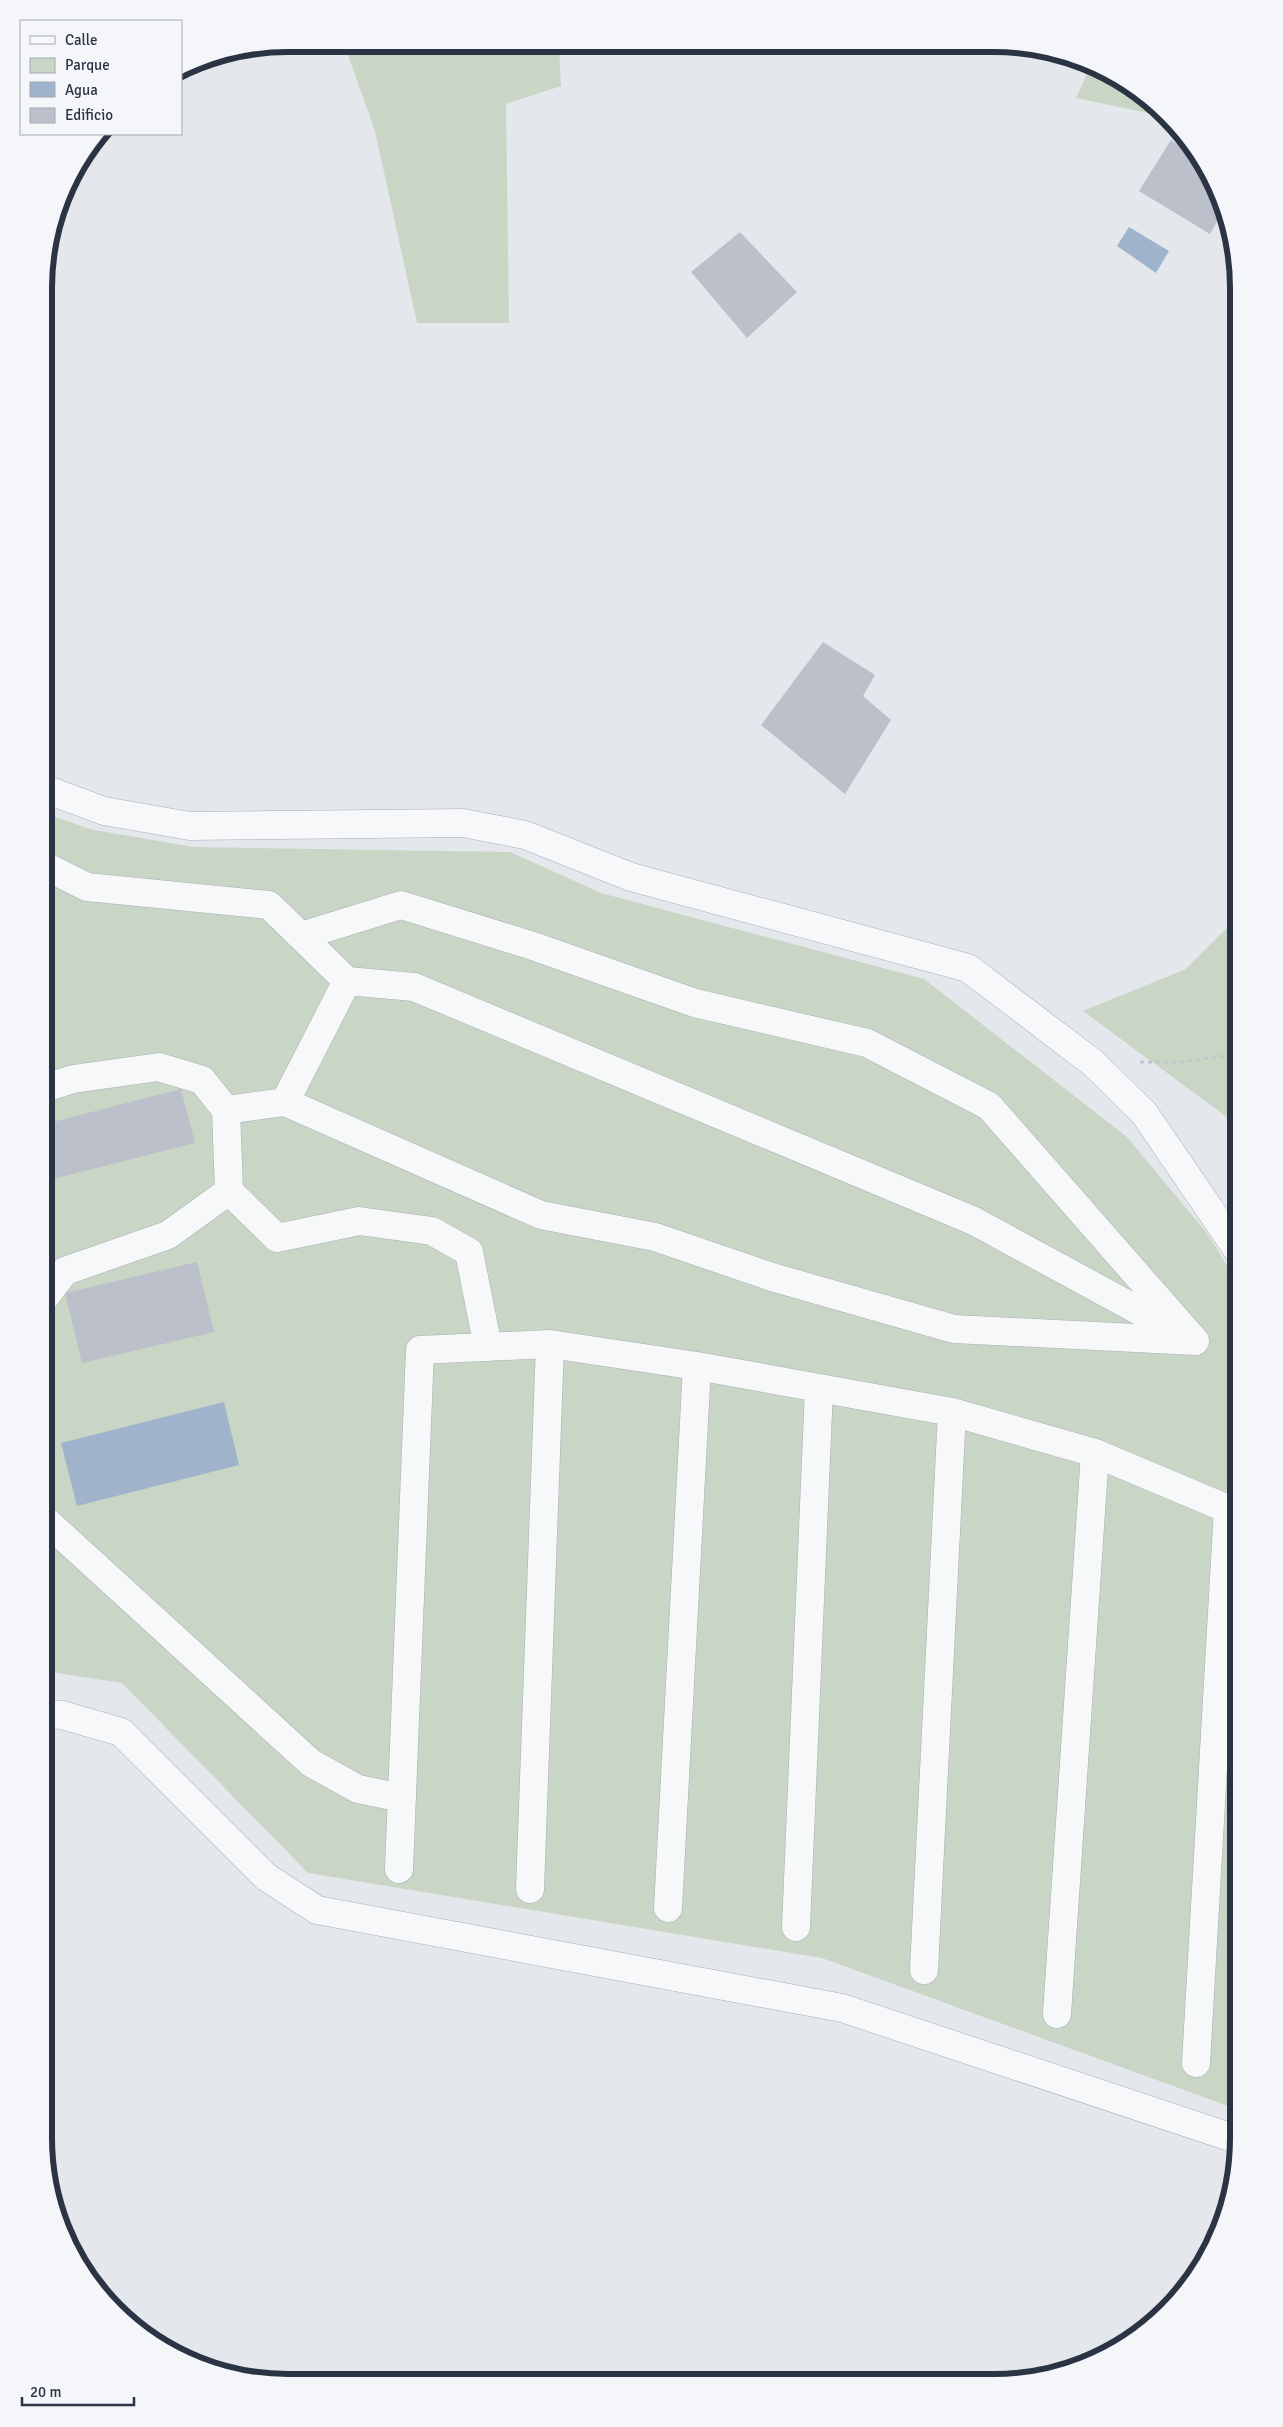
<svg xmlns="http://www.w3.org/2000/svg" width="1283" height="2427" viewBox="0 0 1283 2427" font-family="Signika,sans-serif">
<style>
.green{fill:#c9d6c5}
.water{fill:#9fb4cc}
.building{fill:#bbc0ca}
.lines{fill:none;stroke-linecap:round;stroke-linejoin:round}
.minor-casing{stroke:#a9aeb7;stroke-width:29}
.path{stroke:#c2c5cb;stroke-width:3;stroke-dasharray:4 4;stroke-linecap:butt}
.minor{stroke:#f7f8fa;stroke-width:28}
.rim{fill:none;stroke:#2b3445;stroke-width:6}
</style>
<rect width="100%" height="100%" fill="#e4e7ec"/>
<path class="green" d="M344,44L559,45L561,86L506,104L509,323H417L375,131Z
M1091,65C1116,73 1149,97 1167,117L1076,98Z
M1239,558V1126L1083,1011L1186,969L1229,926L1237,571Z
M45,813L89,829L193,847L510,852L601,893L924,979L1127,1137L1207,1233L1239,1285V2110L822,1958L308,1873L122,1683L44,1671Z"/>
<path class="water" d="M1129,227L1169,251L1156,273L1117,246Z
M224,1402L239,1465L77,1506L61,1443Z"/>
<path class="building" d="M1171,140L1204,164L1225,207L1210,234L1139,191Z
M740,232L797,292L747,338L691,272Z
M823,642L875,675L863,696L891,720L845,794L761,725Z
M181,1089L195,1143L45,1181V1124Z
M197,1262L214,1332L82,1363L65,1293Z"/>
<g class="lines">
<g class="minor-casing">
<path id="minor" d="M45,789L104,811L190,826L463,823L525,835L631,877L968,968L1093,1063L1144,1113L1239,1252
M45,866L87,887L269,905L347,981L285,1102
M301,936L401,905L530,945L695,1003L867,1043L989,1106L1195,1341
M347,981L414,987L974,1221L1178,1332
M226,1110L285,1102L541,1215L655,1237L772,1277L954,1329L1195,1341
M229,1191L277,1238L359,1221L432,1231L469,1252L488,1347
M45,1297L65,1271L168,1235L229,1191L226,1110L202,1080L159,1067L73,1079L45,1088
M44,1519L311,1763L358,1789L402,1798
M44,1714L62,1715L121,1732L266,1877L317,1910L842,2008L1239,2140
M399,1869L420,1350L550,1344L697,1366L952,1412L1095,1453L1228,1509L1196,2063
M530,1889L550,1344
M668,1908L697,1366
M796,1927L819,1389
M924,1970L952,1412
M1057,2014L1095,1453"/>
</g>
<path class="path" d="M1140,1062H1181L1239,1054"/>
<use href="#minor" class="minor"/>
</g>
<path d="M0 0H1283V2427H0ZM288 52H994A236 236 0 0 1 1230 288V2138A236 236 0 0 1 994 2374H288A236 236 0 0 1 52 2138V288A236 236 0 0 1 288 52Z" fill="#f4f6f9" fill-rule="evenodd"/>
<path class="rim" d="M288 52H994A236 236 0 0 1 1230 288V2138A236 236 0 0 1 994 2374H288A236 236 0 0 1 52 2138V288A236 236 0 0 1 288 52Z"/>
<rect x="20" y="20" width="162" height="115" fill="#f4f6f9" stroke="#a4a8b1"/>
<rect x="30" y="36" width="25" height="8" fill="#f7f8fa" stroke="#a4a8b1"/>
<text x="65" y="45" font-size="15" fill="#2b3445">Calle</text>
<rect x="30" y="58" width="25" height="15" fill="#c9d6c5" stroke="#a4a8b1"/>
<text x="65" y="70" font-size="15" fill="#2b3445">Parque</text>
<rect x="30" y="82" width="25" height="15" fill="#9fb4cc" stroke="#a4a8b1"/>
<text x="65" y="95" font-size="15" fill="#2b3445">Agua</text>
<rect x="30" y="108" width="25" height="15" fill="#bbc0ca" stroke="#a4a8b1"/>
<text x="65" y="120" font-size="15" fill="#2b3445">Edificio</text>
<path d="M22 2397v8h112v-8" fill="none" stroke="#2b3445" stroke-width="2.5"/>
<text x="30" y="2397" font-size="15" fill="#2b3445" stroke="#f4f6f9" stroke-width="4" paint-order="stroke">20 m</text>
</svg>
